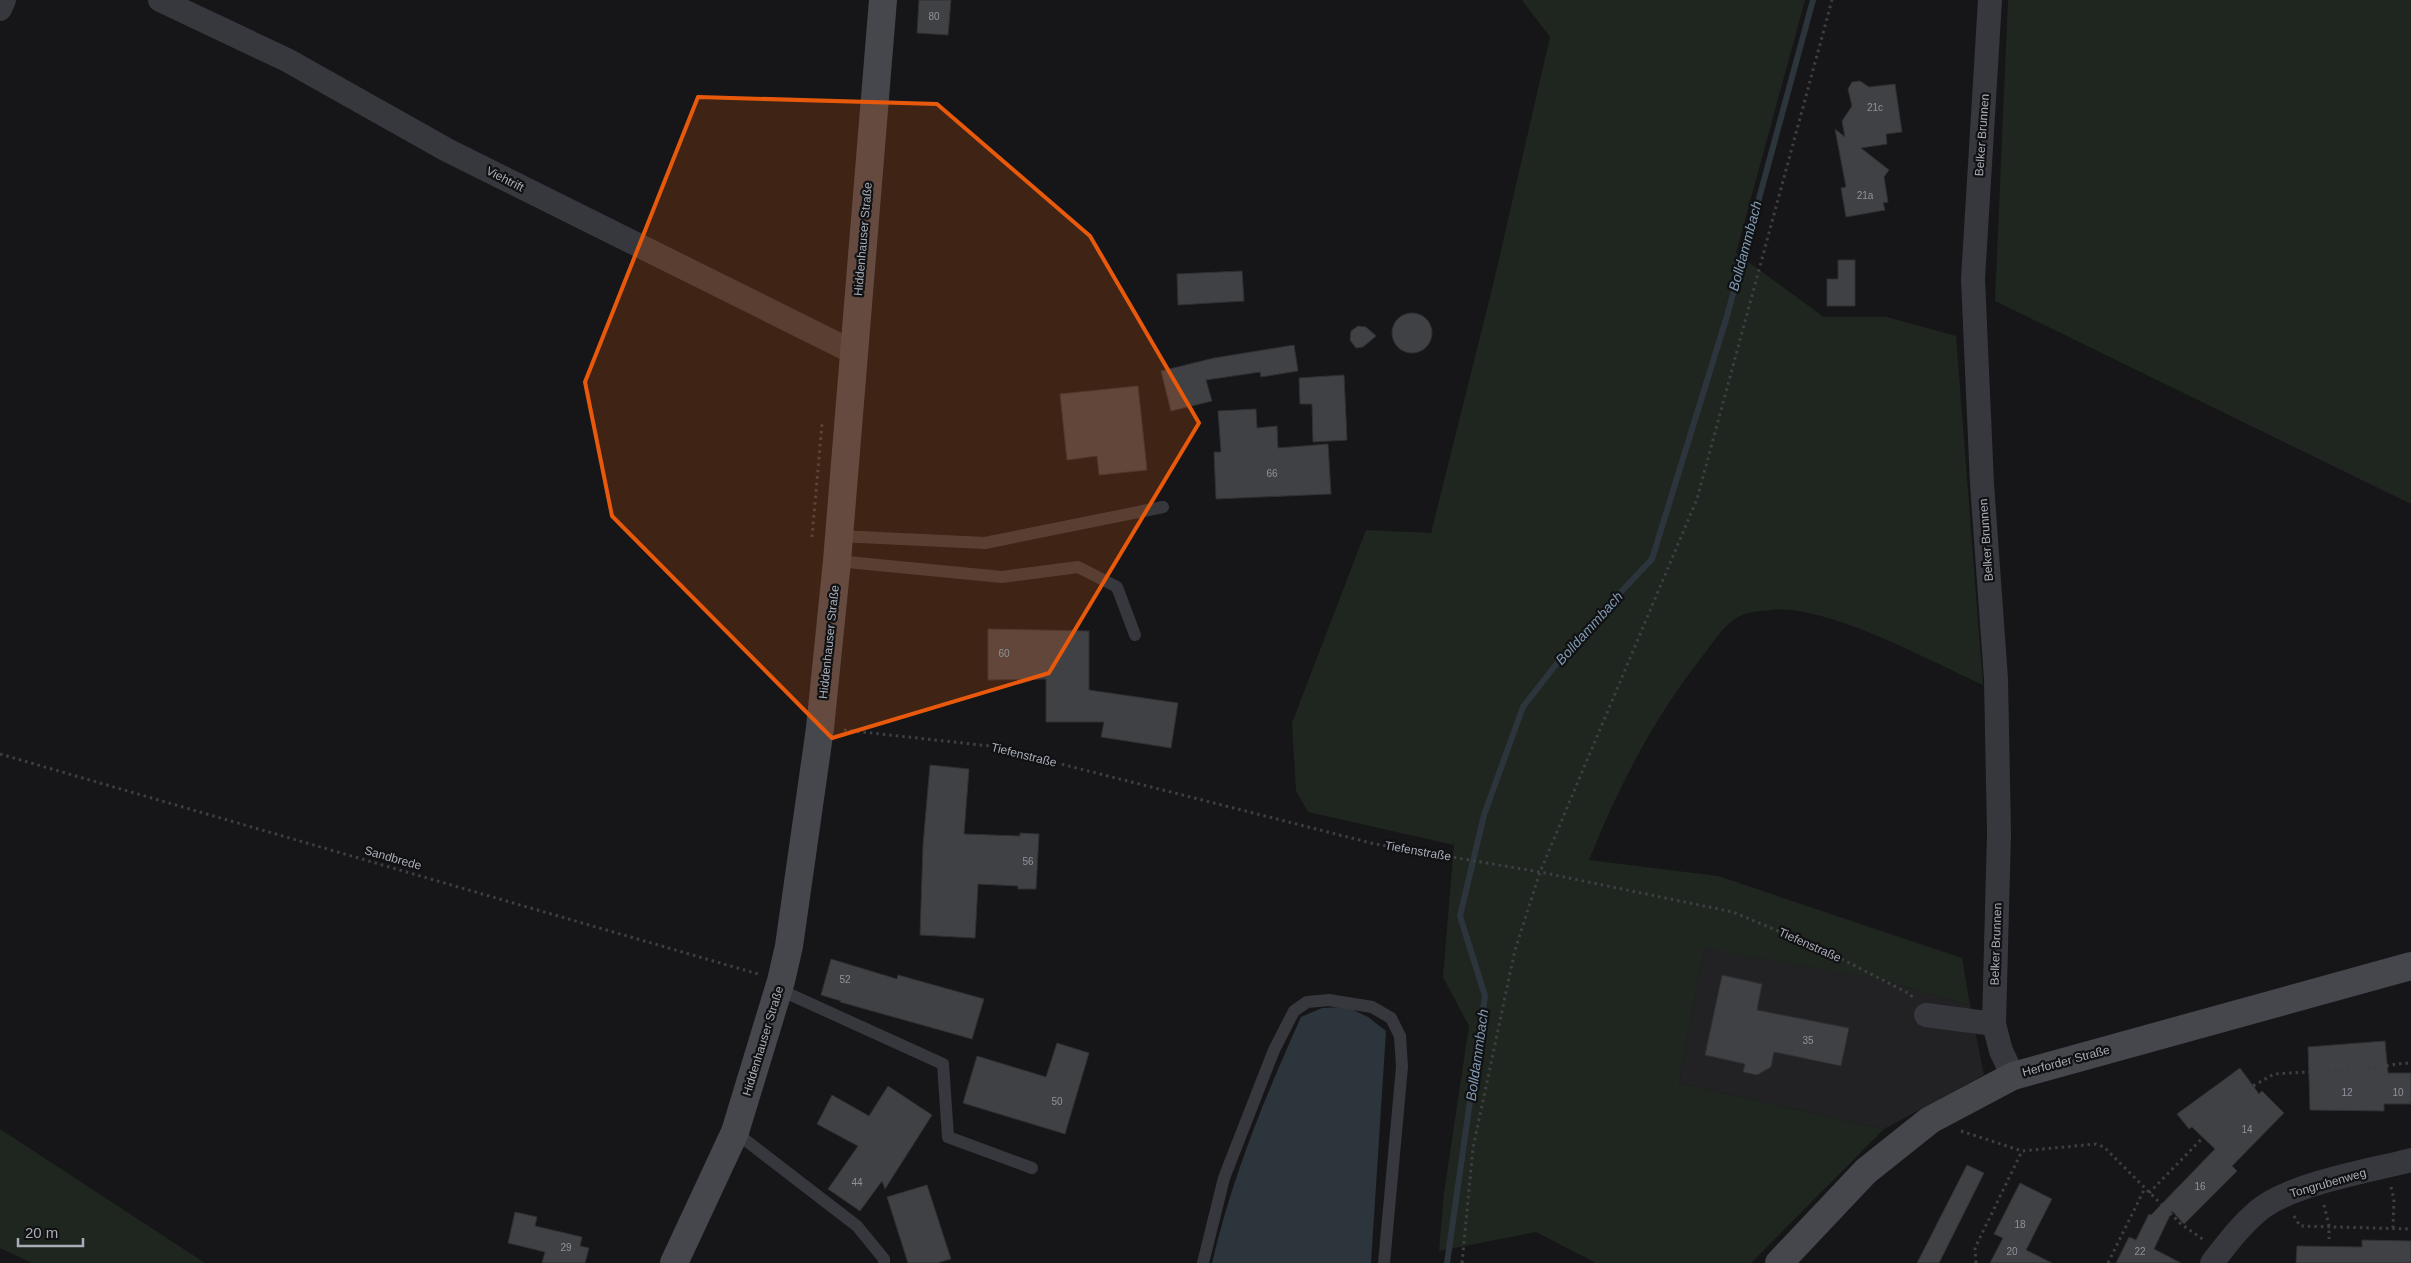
<svg xmlns="http://www.w3.org/2000/svg" width="2411" height="1263" viewBox="0 0 2411 1263" font-family="Helvetica,sans-serif">
<style>
.built{fill:#222225}
.green{fill:#1e261f}
.water{fill:#2c353c}
.lines{fill:none;stroke-linecap:round;stroke-linejoin:round}
.stream{stroke:#2c353c;stroke-width:6}
.building{fill:#404145;stroke:#303034}
.path{stroke:#3d3f44;stroke-width:3;stroke-dasharray:2.5 4;stroke-linecap:butt}
.lane{stroke:#37383d;stroke-width:12}
.street{stroke:#37383d;stroke-width:24}
.secondary{stroke:#45474d;stroke-width:28}
.marked{fill:#e8590c;fill-opacity:0.2;stroke:#e8590c;stroke-width:4;stroke-linejoin:round}
.labels{text-anchor:middle;stroke-width:4.5;stroke-linejoin:round;paint-order:stroke}
.number-label{font-size:10px;fill:#8e929b}
.street-label{font-size:12px;fill:#a8adb8;stroke:#111113}
.water-label{font-size:14px;font-style:italic;fill:#7f9bb3;stroke:#111113}
</style>
<rect width="100%" height="100%" fill="#161618"/>
<path class="built" d="M1704,947L1877,979L1970,1005L1984,1075L1884,1129L1679,1083Z"/>
<path class="green" d="M1522,0H1805L1736,253L1824,317H1887L1956,336L1983,685C1930,661 1827,604 1771,610C1762,611 1746,612 1738,617C1725,624 1714,641 1705,653C1656,714 1618,787 1589,860L1718,876L1962,958L1970,1005L1877,979L1704,948L1679,1083L1884,1129L1751,1263H1596L1536,1232L1439,1251L1444,1193L1469,1026L1443,977L1454,845L1308,812L1296,791L1292,723L1366,530L1431,533L1493,285L1550,37Z
M2008,0H2411V504L1995,301Z
M0,1129L205,1263H32L0,1248Z"/>
<path class="water" d="M1347,1007L1368,1017L1386,1031L1371,1263H1212C1232,1177 1265,1097 1301,1017L1322,1008Z"/>
<g class="lines">
<path class="stream" d="M1447,1263L1485,996L1460,916L1484,815L1523,707L1572,644L1652,559L1727,316L1813,0"/>
</g>
<path class="building" d="M919,0H951L948,35L917,33Z
M1860,81L1869,87L1895,84L1902,132L1886,134L1887,144L1861,148L1889,170L1884,177L1888,202L1883,203L1885,210L1846,217L1841,188L1846,187L1835,129L1845,137L1842,121L1852,106L1848,89L1852,82Z
M1838,260H1855V306H1827V279H1838Z
M1242,271L1244,301L1178,305L1177,274Z
M1392 333a20 20 0 1 1 40 0a20 20 0 1 1-40 0Z
M1358,326L1366,327L1376,336L1363,347L1356,348L1350,340L1351,331Z
M1294,345L1298,371L1261,377L1260,372L1206,380L1212,401L1171,411L1161,371L1214,358Z
M1344,375L1347,440L1313,442L1312,404H1300L1299,378Z
M1138,386L1147,470L1099,475L1097,456L1067,460L1060,394Z
M1256,409L1257,428L1277,426L1278,448L1328,444L1331,494L1216,499L1214,452H1221L1218,411Z
M988,629L1089,631V690L1178,703L1171,748L1101,737L1104,722H1046V679L988,680Z
M930,765L969,769L964,834L1020,836V833L1039,834L1036,889H1018V886L978,884L975,938L920,935L923,845Z
M831,959L897,979L898,975L984,999L972,1039L840,1002L841,1001L821,995Z
M1722,975L1762,984L1757,1010L1849,1028L1841,1066L1774,1052L1771,1067L1757,1075L1743,1072L1745,1064L1705,1055Z
M2385,1041L2388,1073H2411V1104H2384V1111L2310,1110L2308,1047Z
M1057,1043L1089,1053L1065,1134L963,1103L977,1056L1046,1077Z
M2240,1068L2259,1094L2262,1091L2284,1113L2232,1166L2237,1171L2184,1224L2172,1211L2154,1249L2181,1263H2116L2129,1237L2136,1240L2149,1214L2151,1215L2215,1149L2192,1127L2189,1129L2177,1114Z
M888,1086L932,1115L885,1189L882,1181L860,1211L828,1189L858,1146L817,1124L832,1095L869,1116Z
M1967,1165L1984,1173L1939,1263H1917Z
M2020,1183L2052,1199L2026,1250L2052,1263H1990L2003,1238L1994,1234Z
M927,1185L951,1259L937,1263H908L887,1197Z
M515,1212L537,1217L535,1226L582,1237L580,1246L589,1248L585,1263H542L545,1252L508,1243Z
M2362,1240L2411,1241V1263H2296L2297,1246L2362,1247Z"/>
<g class="lines">
<path class="path" d="M812,537L822,424
M844,730L990,746L1375,844L1540,872L1733,912L1826,951L1910,994L1913,998
M0,754L758,974
M1961,1131L2022,1151L2096,1144L2104,1147L2181,1224L2204,1240
M2391,1187L2394,1199L2393,1228
M2149,1193L2253,1086L2274,1074L2376,1068L2396,1064L2411,1063
M2324,1205L2329,1226V1239
M2294,1216L2300,1226L2411,1229
M1462,1263L1473,1148L1515,950L1540,872L1697,499L1832,0
M1976,1263L1975,1248L2022,1151
M2108,1263L2145,1188"/>
<path class="lane" d="M839,536L985,543L1163,507
M837,561L1002,577L1078,567L1117,587L1135,635
M778,989L943,1064L948,1137L1032,1168
M735,1132L857,1226L884,1259V1263
M1203,1263L1224,1178L1274,1050L1294,1011L1307,1002L1329,1000L1372,1007L1391,1018L1400,1036L1402,1067L1384,1263"/>
<path class="street" d="M160,0L287,60L447,150L853,352
M1990,0L1973,279L1982,484L1996,679L1999,833L1994,1024L2001,1051L2013,1076
M0,9L4,0
M1926,1015L1994,1024
M2212,1263C2226,1245 2240,1226 2258,1211C2289,1184 2369,1171 2411,1160"/>
<path class="secondary" d="M674,1263L735,1132L781,981L789,946L820,728L837,561L883,0
M1779,1263L1866,1171L1930,1120L2013,1076L2411,966"/>
</g>
<path class="marked" d="M698,97L937,104L1090,236L1199,423L1049,673L832,738L612,516L585,382Z"/>
<g class="labels">
<g class="number-label">
<text x="934" y="20">80</text>
<text x="1875" y="111">21c</text>
<text x="1865" y="199">21a</text>
<text x="1272" y="477">66</text>
<text x="1004" y="657">60</text>
<text x="1028" y="865">56</text>
<text x="845" y="983">52</text>
<text x="1808" y="1044">35</text>
<text x="2347" y="1096">12</text>
<text x="2398" y="1096">10</text>
<text x="1057" y="1105">50</text>
<text x="2247" y="1133">14</text>
<text x="857" y="1186">44</text>
<text x="2200" y="1190">16</text>
<text x="2020" y="1228">18</text>
<text x="566" y="1251">29</text>
<text x="2012" y="1255">20</text>
<text x="2140" y="1255">22</text>
</g>
<g class="street-label">
<text transform="translate(1982 135) rotate(-86)" y="4">Belker Brunnen</text>
<text transform="translate(505 179) rotate(27)" y="4">Viehtrift</text>
<text transform="translate(863 239) rotate(-85)" y="4">Hiddenhauser Straße</text>
<text transform="translate(1986 540) rotate(-94)" y="4">Belker Brunnen</text>
<text transform="translate(829 642) rotate(-84)" y="4">Hiddenhauser Straße</text>
<text transform="translate(1024 755) rotate(14)" y="4">Tiefenstraße</text>
<text transform="translate(1418 851) rotate(10)" y="4">Tiefenstraße</text>
<text transform="translate(393 858) rotate(16)" y="4">Sandbrede</text>
<text transform="translate(1996 944) rotate(-88)" y="4">Belker Brunnen</text>
<text transform="translate(1810 945) rotate(24)" y="4">Tiefenstraße</text>
<text transform="translate(763 1041) rotate(-73)" y="4">Hiddenhauser Straße</text>
<text transform="translate(2066 1061) rotate(-15)" y="4">Herforder Straße</text>
<text transform="translate(2328 1183) rotate(-16)" y="4">Tongrubenweg</text>
</g>
<g class="water-label">
<text transform="translate(1745 246) rotate(-75)" y="5">Bolldammbach</text>
<text transform="translate(1589 628) rotate(-48)" y="5">Bolldammbach</text>
<text transform="translate(1477 1055) rotate(-82)" y="5">Bolldammbach</text>
</g>
</g>
<path d="M18 1238v8h65v-8" fill="none" stroke="#a8adb8" stroke-width="2.5"/>
<text x="25" y="1238" font-size="15" fill="#a8adb8" stroke="#111113" stroke-width="4" paint-order="stroke">20 m</text>
</svg>
